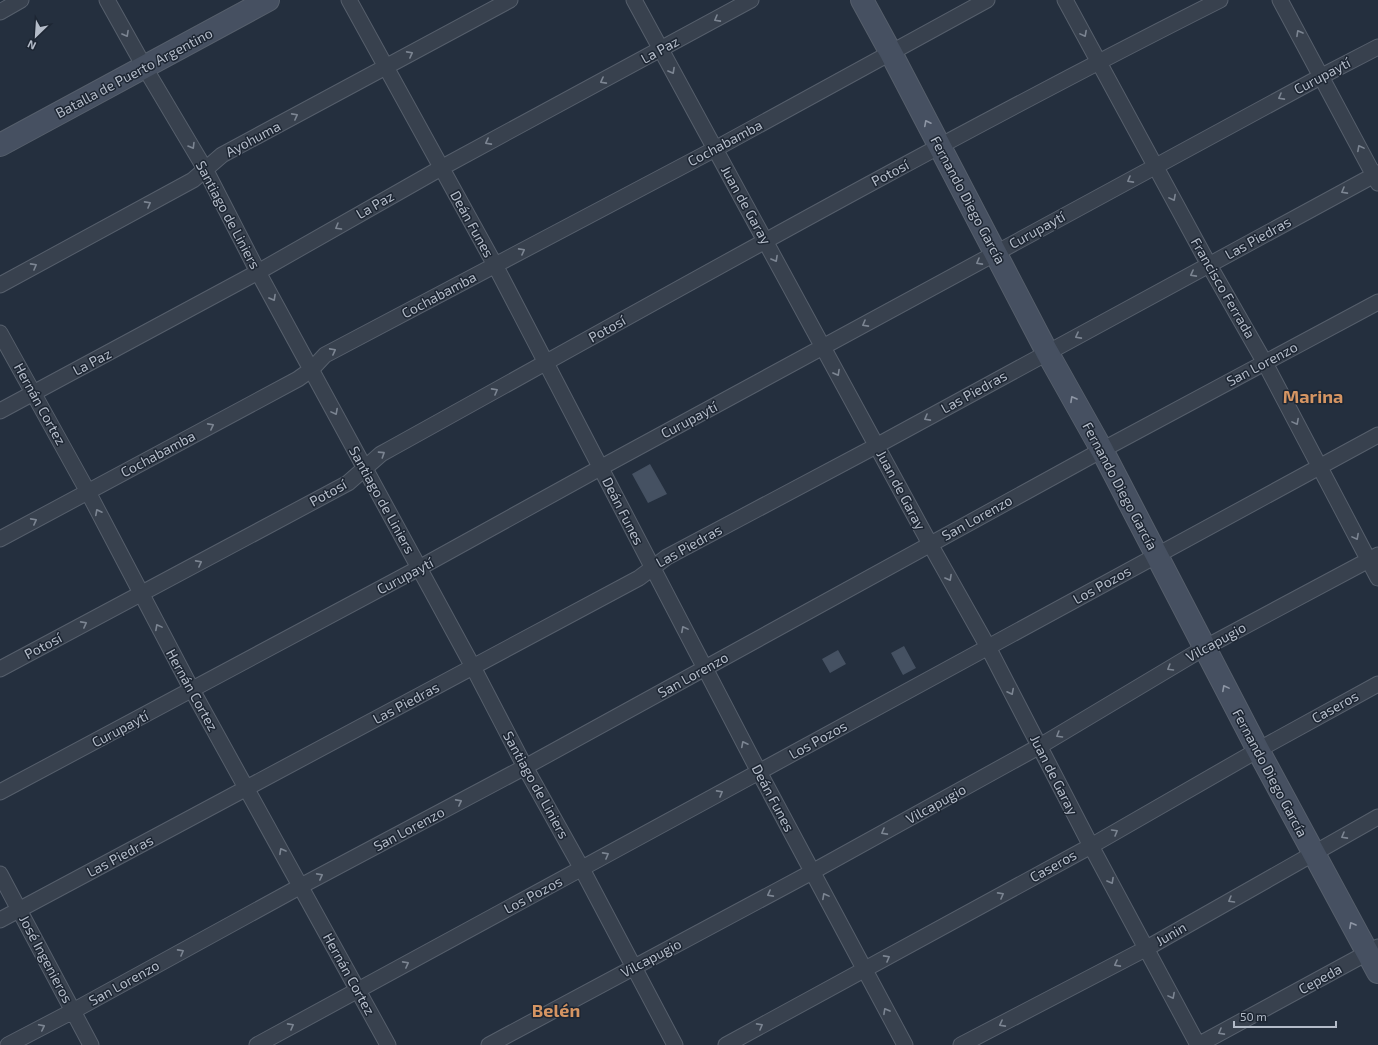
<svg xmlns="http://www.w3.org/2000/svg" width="1378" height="1045" viewBox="0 0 1378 1045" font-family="'Exo 2',sans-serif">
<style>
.building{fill:#455162}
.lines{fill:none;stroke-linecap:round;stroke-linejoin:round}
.street-casing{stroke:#565f6c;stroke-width:17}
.secondary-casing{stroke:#565f6c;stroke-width:24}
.street{stroke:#38414e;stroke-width:15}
.secondary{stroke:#465061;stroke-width:22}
.oneway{stroke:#7c8592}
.oneway2{stroke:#8e96a5}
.labels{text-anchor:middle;stroke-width:3;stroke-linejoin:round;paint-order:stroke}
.street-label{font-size:14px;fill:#b4bcc9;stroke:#1d2633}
.district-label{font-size:18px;font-weight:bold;fill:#d59563;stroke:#1d2633}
</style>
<rect width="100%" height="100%" fill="#242f3e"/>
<path class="building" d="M650,464L667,494L648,503L632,474Z
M904,646L916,668L903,675L891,653Z
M838,650L846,664L830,673L822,659Z"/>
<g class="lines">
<g class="street-casing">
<path id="street" d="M107,0L145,68L205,169L258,272L473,667L525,767L582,869L675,1045
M349,0L495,265L759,772L905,1045
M634,0L930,544L988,647L1091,846L1198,1045
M1065,0L1209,265L1265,363L1378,578
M1280,0L1378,183
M0,12L21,0
M0,285L193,180L222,155L510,0
M0,333L88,492L192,690L388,1045
M0,411L258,272L441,168L751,0
M0,539L298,379L312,369L325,355L715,149L987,0
M0,669L348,483L381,454C659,300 936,143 1220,0
M0,792L419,568L600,468L1322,76L1378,47
M0,874L91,1045
M0,920L639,578L667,557L876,446L1378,173
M8,1045L73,1011L301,886L525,767L1102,450L1378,302
M257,1045L1378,435
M489,1045L812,872L1040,746L1204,648L1378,555
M726,1045L1091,846L1258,750L1378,684
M961,1045L1147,948L1378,817
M1198,1045L1378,947"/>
</g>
<g class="secondary-casing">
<path id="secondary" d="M862,0L891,53L1047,352L1102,450L1258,750L1378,972
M0,145L268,0"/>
</g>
<use href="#street" class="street"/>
<use href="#secondary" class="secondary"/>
</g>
<defs><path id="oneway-chevron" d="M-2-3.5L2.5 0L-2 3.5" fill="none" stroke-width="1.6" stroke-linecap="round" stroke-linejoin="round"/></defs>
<g class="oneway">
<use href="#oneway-chevron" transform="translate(717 19) rotate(151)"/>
<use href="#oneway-chevron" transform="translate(1299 33) rotate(-119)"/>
<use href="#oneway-chevron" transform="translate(126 34) rotate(61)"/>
<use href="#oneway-chevron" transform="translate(1084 34) rotate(62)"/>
<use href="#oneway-chevron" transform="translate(410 54) rotate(-28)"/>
<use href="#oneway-chevron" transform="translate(672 71) rotate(61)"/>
<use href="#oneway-chevron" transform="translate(603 81) rotate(152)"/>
<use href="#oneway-chevron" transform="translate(1281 97) rotate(151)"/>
<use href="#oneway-chevron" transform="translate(295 116) rotate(-28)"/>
<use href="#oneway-chevron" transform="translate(488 142) rotate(152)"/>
<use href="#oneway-chevron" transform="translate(192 146) rotate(59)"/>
<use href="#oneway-chevron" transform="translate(1360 148) rotate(-118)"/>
<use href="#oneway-chevron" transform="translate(1130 180) rotate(151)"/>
<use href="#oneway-chevron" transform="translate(1344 191) rotate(151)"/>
<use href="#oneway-chevron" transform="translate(1173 198) rotate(62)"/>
<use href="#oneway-chevron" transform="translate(148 204) rotate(-29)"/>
<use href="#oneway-chevron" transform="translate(338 227) rotate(150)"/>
<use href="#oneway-chevron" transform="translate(522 251) rotate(-28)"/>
<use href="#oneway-chevron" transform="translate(775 259) rotate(61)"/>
<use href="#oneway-chevron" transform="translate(979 262) rotate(151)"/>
<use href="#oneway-chevron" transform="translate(34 266) rotate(-29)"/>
<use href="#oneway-chevron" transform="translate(1193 274) rotate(152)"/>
<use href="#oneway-chevron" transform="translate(273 298) rotate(61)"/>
<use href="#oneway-chevron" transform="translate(865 324) rotate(151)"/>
<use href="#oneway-chevron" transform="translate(1078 336) rotate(152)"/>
<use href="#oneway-chevron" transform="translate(333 351) rotate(-28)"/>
<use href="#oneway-chevron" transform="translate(837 373) rotate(61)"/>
<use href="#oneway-chevron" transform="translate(495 391) rotate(-29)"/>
<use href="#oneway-chevron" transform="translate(335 412) rotate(62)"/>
<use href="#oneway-chevron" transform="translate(927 418) rotate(151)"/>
<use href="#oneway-chevron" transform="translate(1296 422) rotate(62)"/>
<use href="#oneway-chevron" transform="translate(211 426) rotate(-28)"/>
<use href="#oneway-chevron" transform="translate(382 454) rotate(-33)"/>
<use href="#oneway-chevron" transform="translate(98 512) rotate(-117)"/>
<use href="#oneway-chevron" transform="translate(34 521) rotate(-28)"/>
<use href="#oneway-chevron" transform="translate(1356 537) rotate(62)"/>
<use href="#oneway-chevron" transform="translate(199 563) rotate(-28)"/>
<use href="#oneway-chevron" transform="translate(949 578) rotate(61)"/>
<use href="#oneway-chevron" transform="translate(84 624) rotate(-28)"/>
<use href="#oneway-chevron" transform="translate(158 627) rotate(-118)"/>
<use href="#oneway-chevron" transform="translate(684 629) rotate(-118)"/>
<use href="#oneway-chevron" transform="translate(1170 668) rotate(149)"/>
<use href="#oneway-chevron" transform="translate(1011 692) rotate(63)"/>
<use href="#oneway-chevron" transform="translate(1059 735) rotate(149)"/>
<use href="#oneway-chevron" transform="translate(744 744) rotate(-117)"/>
<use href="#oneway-chevron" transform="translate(720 793) rotate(-29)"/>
<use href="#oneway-chevron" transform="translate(459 802) rotate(-28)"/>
<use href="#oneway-chevron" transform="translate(884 832) rotate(151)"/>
<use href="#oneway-chevron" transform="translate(1115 832) rotate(-30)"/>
<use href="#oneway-chevron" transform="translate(1344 836) rotate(151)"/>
<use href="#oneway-chevron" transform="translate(282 851) rotate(-119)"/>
<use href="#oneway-chevron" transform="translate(606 855) rotate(-29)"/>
<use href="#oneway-chevron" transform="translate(320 876) rotate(-28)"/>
<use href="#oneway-chevron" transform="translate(1111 881) rotate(61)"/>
<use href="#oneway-chevron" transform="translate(770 894) rotate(152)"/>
<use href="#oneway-chevron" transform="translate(1001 895) rotate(-29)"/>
<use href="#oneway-chevron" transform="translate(825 896) rotate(-118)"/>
<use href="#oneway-chevron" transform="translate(1231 900) rotate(150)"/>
<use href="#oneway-chevron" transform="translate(181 952) rotate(-29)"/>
<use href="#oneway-chevron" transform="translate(887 958) rotate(-29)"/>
<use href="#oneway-chevron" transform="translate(406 964) rotate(-28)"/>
<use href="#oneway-chevron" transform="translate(1117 964) rotate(152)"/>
<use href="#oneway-chevron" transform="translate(1172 996) rotate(62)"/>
<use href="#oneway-chevron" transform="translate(886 1011) rotate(-119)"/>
<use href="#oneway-chevron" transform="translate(1002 1024) rotate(152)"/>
<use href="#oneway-chevron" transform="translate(291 1026) rotate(-29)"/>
<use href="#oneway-chevron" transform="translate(760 1026) rotate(-29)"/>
<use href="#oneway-chevron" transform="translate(42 1027) rotate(-27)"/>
<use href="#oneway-chevron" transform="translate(1221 1032) rotate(151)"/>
</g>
<g class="oneway2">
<use href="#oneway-chevron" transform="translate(927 123) rotate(-117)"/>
<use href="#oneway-chevron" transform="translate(1073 399) rotate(-119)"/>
<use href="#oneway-chevron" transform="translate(1225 688) rotate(-118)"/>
<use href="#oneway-chevron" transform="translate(1352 925) rotate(-119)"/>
</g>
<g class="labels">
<g class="street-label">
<text transform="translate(660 50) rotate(-29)" y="5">La Paz</text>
<text transform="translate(134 73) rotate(-28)" y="5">Batalla de Puerto Argentino</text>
<text transform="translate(1322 76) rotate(-28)" y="5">Curupaytí</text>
<text transform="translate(253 139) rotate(-28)" y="5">Ayohuma</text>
<text transform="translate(725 143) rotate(-28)" y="5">Cochabamba</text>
<text transform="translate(890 173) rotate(-28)" y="5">Potosí</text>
<text transform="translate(968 200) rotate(62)" y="5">Fernando Diego García</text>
<text transform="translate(375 205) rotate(-30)" y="5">La Paz</text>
<text transform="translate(746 205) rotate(61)" y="5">Juan de Garay</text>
<text transform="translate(228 215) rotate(62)" y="5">Santiago de Liniers</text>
<text transform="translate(472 224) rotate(61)" y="5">Deán Funes</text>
<text transform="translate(1037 230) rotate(-29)" y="5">Curupaytí</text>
<text transform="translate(1258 238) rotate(-29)" y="5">Las Piedras</text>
<text transform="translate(1223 288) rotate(60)" y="5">Francisco Ferrada</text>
<text transform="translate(439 295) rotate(-28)" y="5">Cochabamba</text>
<text transform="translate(607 329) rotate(-29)" y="5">Potosí</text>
<text transform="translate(92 362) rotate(-28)" y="5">La Paz</text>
<text transform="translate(1262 364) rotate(-28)" y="5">San Lorenzo</text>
<text transform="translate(974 392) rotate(-29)" y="5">Las Piedras</text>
<text transform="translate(40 404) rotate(61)" y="5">Hernán Cortez</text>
<text transform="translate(689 420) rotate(-28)" y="5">Curupaytí</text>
<text transform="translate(158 454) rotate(-28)" y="5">Cochabamba</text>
<text transform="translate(1120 486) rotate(62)" y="5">Fernando Diego García</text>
<text transform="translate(901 490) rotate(62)" y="5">Juan de Garay</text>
<text transform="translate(328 493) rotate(-29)" y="5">Potosí</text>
<text transform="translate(382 500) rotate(61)" y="5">Santiago de Liniers</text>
<text transform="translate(623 511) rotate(63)" y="5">Deán Funes</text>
<text transform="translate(977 518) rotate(-29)" y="5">San Lorenzo</text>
<text transform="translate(689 546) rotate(-29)" y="5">Las Piedras</text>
<text transform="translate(405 576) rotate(-28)" y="5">Curupaytí</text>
<text transform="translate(1102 585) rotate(-29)" y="5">Los Pozos</text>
<text transform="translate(1216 642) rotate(-29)" y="5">Vilcapugio</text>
<text transform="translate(43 646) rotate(-28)" y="5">Potosí</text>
<text transform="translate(693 675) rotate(-29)" y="5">San Lorenzo</text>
<text transform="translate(192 690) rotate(61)" y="5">Hernán Cortez</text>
<text transform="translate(406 703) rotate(-28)" y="5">Las Piedras</text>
<text transform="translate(1335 707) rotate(-29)" y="5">Caseros</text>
<text transform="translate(120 729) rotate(-28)" y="5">Curupaytí</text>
<text transform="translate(818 740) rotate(-29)" y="5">Los Pozos</text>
<text transform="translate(1270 773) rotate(62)" y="5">Fernando Diego García</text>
<text transform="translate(1054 775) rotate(63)" y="5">Juan de Garay</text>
<text transform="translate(536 785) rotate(61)" y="5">Santiago de Liniers</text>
<text transform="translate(773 798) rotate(62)" y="5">Deán Funes</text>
<text transform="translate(936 804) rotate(-29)" y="5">Vilcapugio</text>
<text transform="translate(409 829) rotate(-28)" y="5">San Lorenzo</text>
<text transform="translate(120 856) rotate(-28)" y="5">Las Piedras</text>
<text transform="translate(1053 866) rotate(-29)" y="5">Caseros</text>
<text transform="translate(533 895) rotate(-28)" y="5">Los Pozos</text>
<text transform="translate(1171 934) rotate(-30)" y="5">Junin</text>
<text transform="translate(651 958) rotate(-28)" y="5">Vilcapugio</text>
<text transform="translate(46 959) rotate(62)" y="5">José Ingenieros</text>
<text transform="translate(349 974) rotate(61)" y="5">Hernán Cortez</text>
<text transform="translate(1320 979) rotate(-29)" y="5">Cepeda</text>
<text transform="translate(124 983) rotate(-29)" y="5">San Lorenzo</text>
</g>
<g class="district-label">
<text x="1313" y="403">Marina</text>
<text x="556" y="1017">Belén</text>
</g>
</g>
<g transform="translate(36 36) rotate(205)" stroke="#1d2633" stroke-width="3" paint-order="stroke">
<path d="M0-3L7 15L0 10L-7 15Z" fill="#b4bcc9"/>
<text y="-6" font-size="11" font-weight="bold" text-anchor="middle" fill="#b4bcc9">N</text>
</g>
<path d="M1234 1021v6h102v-6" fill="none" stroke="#b4bcc9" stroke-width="2"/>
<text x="1240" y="1021" font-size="12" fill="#b4bcc9" stroke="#1d2633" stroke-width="3" paint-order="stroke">50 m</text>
</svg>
